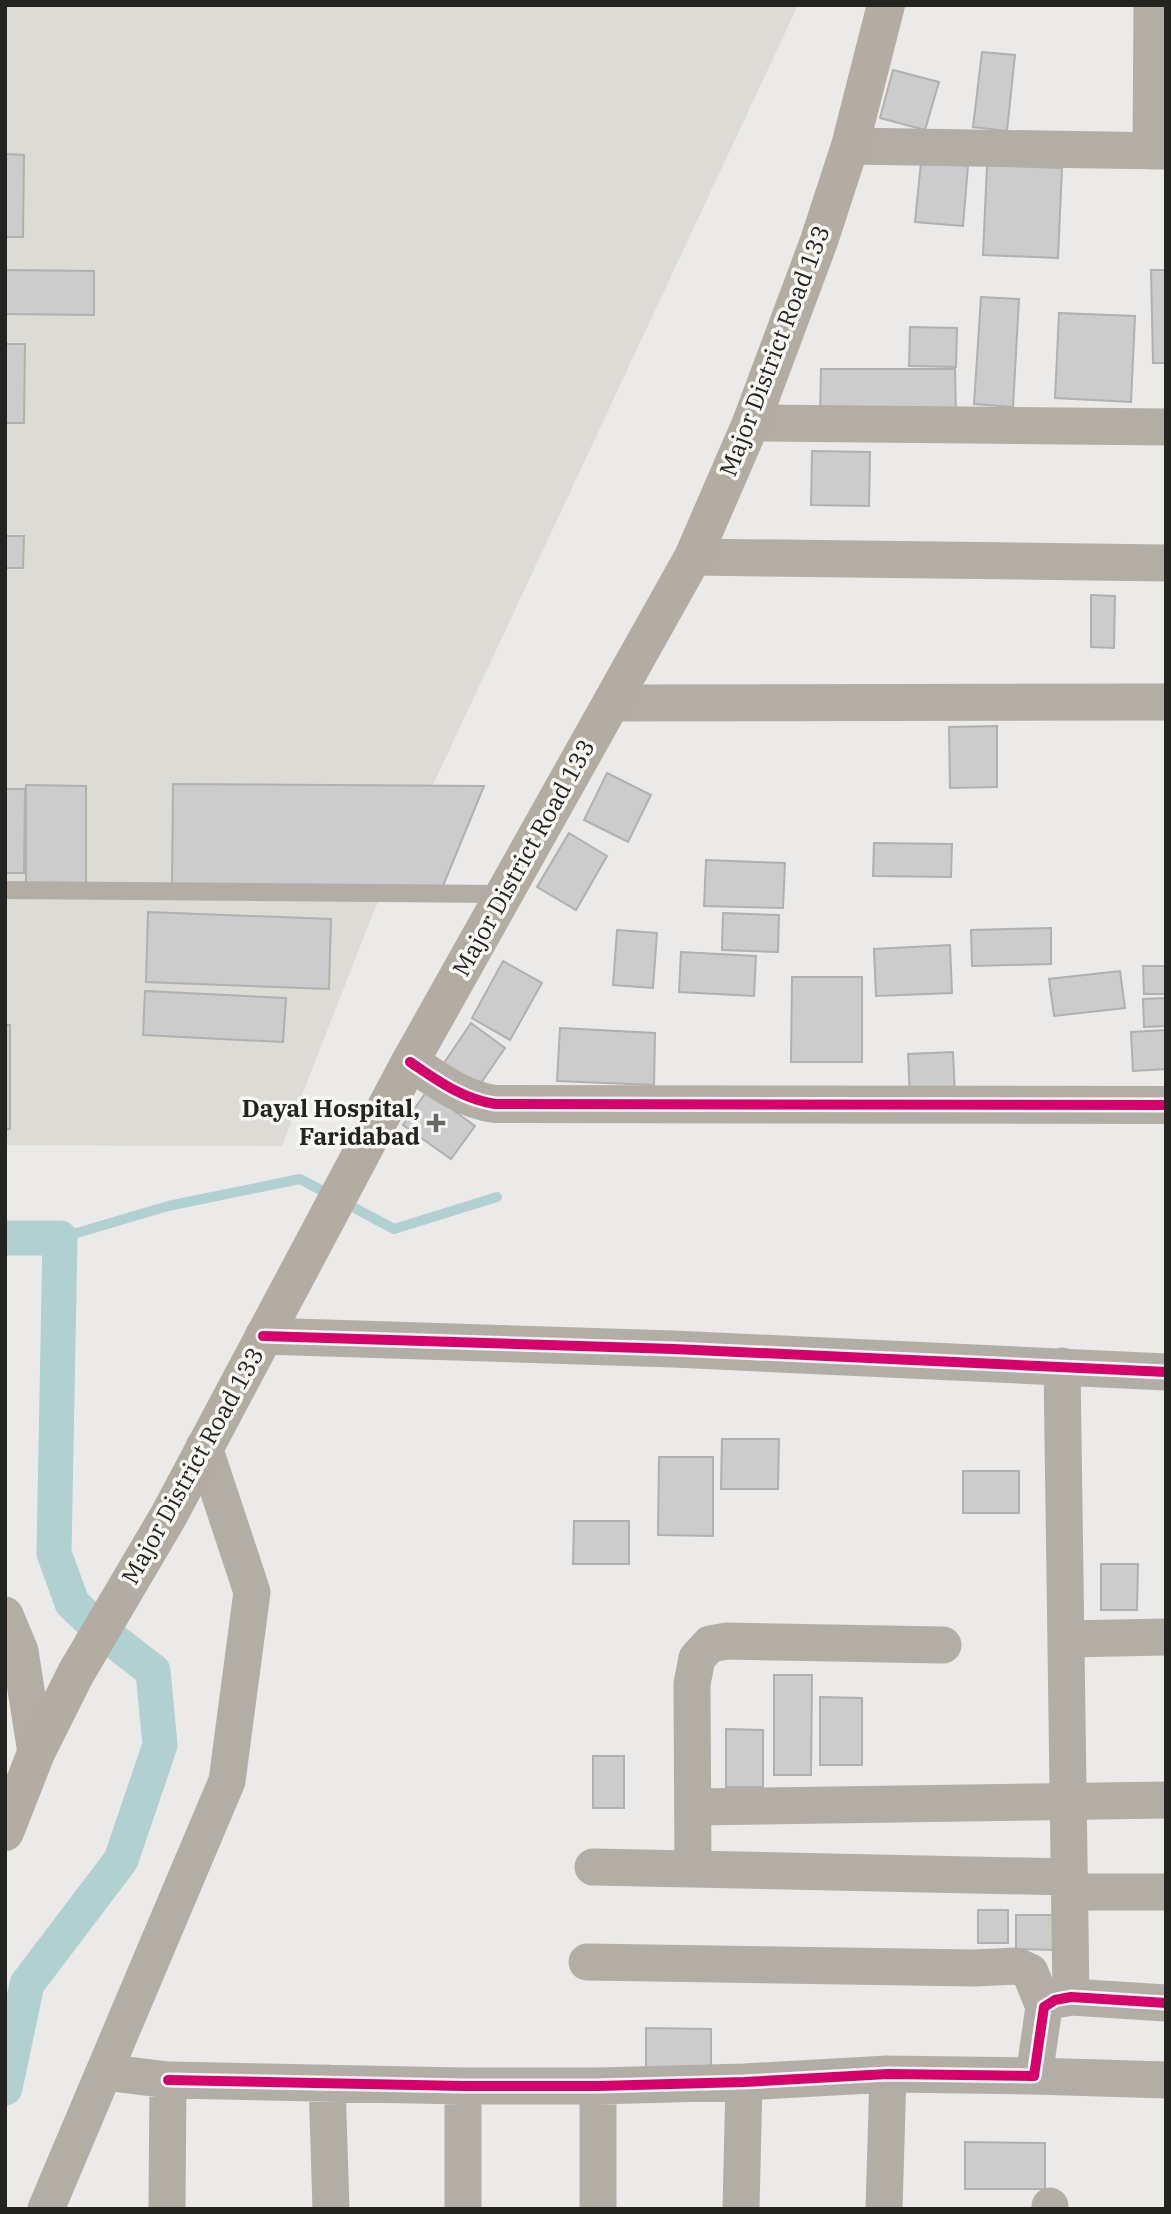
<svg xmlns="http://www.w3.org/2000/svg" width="1171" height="2214" viewBox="0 0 1171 2214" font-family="'IBM Plex Serif',serif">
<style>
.built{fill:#dddbd6}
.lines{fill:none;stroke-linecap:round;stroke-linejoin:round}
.stream{stroke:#b0d0d2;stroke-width:10}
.canal{stroke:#b0d0d2;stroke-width:35}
.building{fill:#ccc;stroke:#b1b0b0;stroke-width:2}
.service{stroke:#b3aea5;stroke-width:18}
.minor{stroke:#b3aea5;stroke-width:37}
.tertiary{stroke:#b3aea5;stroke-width:38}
.secondary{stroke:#b2aca3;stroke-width:38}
.cycleway-casing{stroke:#f9f8f5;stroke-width:15}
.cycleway{stroke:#d6006c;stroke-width:10}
.poi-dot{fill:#696968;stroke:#f9f8f5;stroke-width:2.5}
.labels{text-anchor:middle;stroke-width:7;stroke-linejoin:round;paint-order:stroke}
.street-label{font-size:24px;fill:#232322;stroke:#f9f8f5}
.poi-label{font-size:24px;font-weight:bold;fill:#232322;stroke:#f9f8f5;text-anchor:end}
</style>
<rect width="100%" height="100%" fill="#ebeae9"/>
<path class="built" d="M5,5H798L374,911L282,1146L5,1145Z"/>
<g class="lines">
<path class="stream" d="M60,1238L168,1206L300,1179L394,1229L497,1197"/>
<path class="canal" d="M5,1238H60L54,1553L72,1603L100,1630L153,1671L160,1745L121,1860L27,1984L5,2088"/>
</g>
<path class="building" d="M982,52L1015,55L1007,131L973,127Z
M893,70L939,82L925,130L880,118Z
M5,154L24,155L23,237H5Z
M921,162L968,166L963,226L915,222Z
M987,165L1062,168L1058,258L983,255Z
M5,270L94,271V315L5,314Z
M1151,270H1166V363H1153Z
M981,297L1019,299L1013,407L974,404Z
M1059,313L1135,316L1131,402L1055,398Z
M910,327L957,328L956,367L909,366Z
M5,344H25L24,423H5Z
M821,369H955L956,416H820Z
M812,451L870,452L869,506L811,505Z
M5,536H24L23,568H5Z
M1091,595L1115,596L1114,648L1091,647Z
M997,726V787L950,788L949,727Z
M607,773L651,795L628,842L584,820Z
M173,784L484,786L443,886H172Z
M26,785L86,786V887H26Z
M5,789H25L24,873H5Z
M569,833L607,856L576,910L537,887Z
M874,843L952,844L951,877L873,876Z
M706,860L785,863L783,908L704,906Z
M148,912L331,919L329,989L146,982Z
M723,913L779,915L778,952L722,950Z
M1051,928V964L972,966L971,930Z
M617,930L657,933L653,988L613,985Z
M950,945L952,993L876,996L874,949Z
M681,952L756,956L754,996L679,992Z
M503,961L542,983L510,1040L472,1018Z
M1143,966H1166V994H1144Z
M1120,971L1125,1008L1054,1016L1049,979Z
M792,977H862V1062H791Z
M145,991L286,998L283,1042L143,1035Z
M1166,998V1026L1144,1027L1143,999Z
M471,1023L505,1048L476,1090L442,1066Z
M5,1025H10V1129H5Z
M560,1028L655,1033L654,1085L557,1081Z
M1166,1030V1069L1133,1071L1131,1032Z
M953,1052L955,1096L910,1098L908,1054Z
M427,1091L475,1126L451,1159L403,1125Z
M722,1439H779L778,1489H721Z
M659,1457H713V1536L658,1535Z
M963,1471H1019V1513H963Z
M574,1521H629V1564H573Z
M1101,1564H1138L1137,1610H1101Z
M774,1675H812L811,1775H774Z
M820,1697L862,1698V1765H820Z
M726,1729L763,1730V1787H726Z
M593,1756H624V1808H593Z
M978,1910H1008V1943H978Z
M1016,1915H1057V1950L1016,1949Z
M646,2028L711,2029V2077H646Z
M965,2142L1045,2143V2189H965Z"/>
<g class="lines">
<path class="service" d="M5,890L504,894"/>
<path class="minor" d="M850,146L1166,151
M1151,151L1152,5
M751,423L1166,427
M693,557L1166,563
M611,703L1166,702
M263,1336L674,1349L1166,1372
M1062,1366L1071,1997
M5,1615L20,1651L36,1753
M1067,1639L1166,1637
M693,1807L1166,1800
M593,1867L1070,1877
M693,1869L692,1684L697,1658L710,1644L727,1641L943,1645
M1070,1892H1166
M587,1962L974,1968L1017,1966L1030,1972L1044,2007
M104,2072L168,2080L167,2209
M1034,2076L1166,2080
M168,2080L463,2086H598L744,2082L888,2074L1034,2076L1044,2007L1055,2000L1071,1997L1166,2003
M327,2083L331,2209
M598,2086V2209
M1050,2206V2209
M46,2209L227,1781L252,1592L204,1447
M463,2209V2086
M741,2209L744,2082
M884,2209L888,2074"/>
<path class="tertiary" d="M410,1062C437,1080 462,1099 495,1104L1166,1105"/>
<path class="secondary" d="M5,1832L36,1753L76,1673L169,1515L410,1062L693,557L751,423L819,241L850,146L886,5"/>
<g class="cycleway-casing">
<path id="cycleway" d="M410,1062C437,1080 462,1099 495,1104L1166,1105
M263,1336L674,1349L1166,1372
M168,2080L463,2086H598L744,2082L888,2074L1034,2076L1044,2007L1055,2000L1071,1997L1166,2003"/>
</g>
<use href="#cycleway" class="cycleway"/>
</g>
<path class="poi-dot" d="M432.5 1112.5h7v7h7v7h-7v7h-7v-7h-7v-7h7z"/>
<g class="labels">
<g class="street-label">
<text transform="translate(775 351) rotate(-69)" y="8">Major District Road 133</text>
<text transform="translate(524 858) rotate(-61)" y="8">Major District Road 133</text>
<text transform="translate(193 1466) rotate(-61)" y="8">Major District Road 133</text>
</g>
<g class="poi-label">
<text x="420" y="1117">Dayal Hospital,<tspan x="420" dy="28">Faridabad</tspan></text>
</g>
</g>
<rect width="1171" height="2214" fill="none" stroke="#232322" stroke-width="14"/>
</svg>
